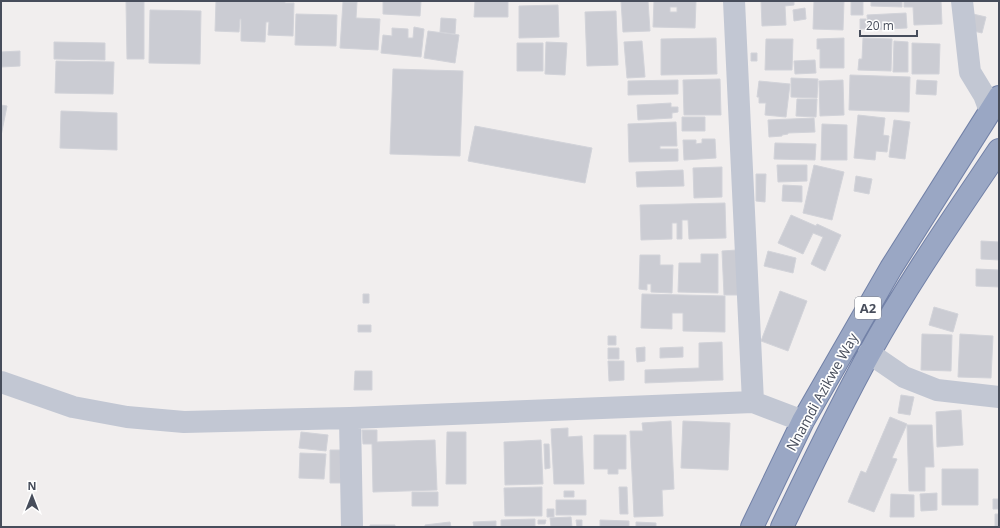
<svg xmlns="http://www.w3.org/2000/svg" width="1000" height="528" viewBox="0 0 1000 528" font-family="'Open Sans',sans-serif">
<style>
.building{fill:#cbccd3;stroke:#d2d3d9;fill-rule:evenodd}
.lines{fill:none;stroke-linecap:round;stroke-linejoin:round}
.trunk-casing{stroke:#7281a7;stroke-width:24}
.minor{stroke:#c2c7d3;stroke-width:22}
.trunk{stroke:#9aa7c4;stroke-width:22}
.labels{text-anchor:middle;stroke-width:3.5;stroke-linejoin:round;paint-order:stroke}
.shield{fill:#fff;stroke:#7e828c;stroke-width:1}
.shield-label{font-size:13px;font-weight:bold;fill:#474d5b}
.street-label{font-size:14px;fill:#474d5b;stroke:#fff}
</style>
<rect width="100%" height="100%" fill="#f1eeee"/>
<path class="building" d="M126,1H144V59H127Z
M216,1H285V3H294L293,36L268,35L269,22H266L265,42L241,41V19H240L239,32L215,31Z
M383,1H421L420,16L383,14Z
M475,1H508V17H474Z
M621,1H648L650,31L623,32Z
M654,1H696L695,28L653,27ZM670,7H677V12H670Z
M761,1H794V5L785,6L786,25L762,26Z
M814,1H844L843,30L813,29Z
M851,1H863V15H851Z
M871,1H902V7L871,6Z
M904,1H941L942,24L914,25L913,7H904Z
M343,2H357L356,18L380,19L378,50L340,48Z
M558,5L559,37L519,38V6Z
M805,8L806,19L794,21L793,10Z
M150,10L201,11L200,64L149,63Z
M616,11L618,65L587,66L585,12Z
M906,13L907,28L868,30L867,15Z
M296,14L337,15L336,46L295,45Z
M973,14L986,17L982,33L969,30Z
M441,18L456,19L455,34L440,32Z
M860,19H866V29H860Z
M414,27L424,29L421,57L381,53L383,35L392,36V28L408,29V38H413Z
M428,31L459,35L455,63L424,58Z
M716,38L717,74L661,75V39Z
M844,38V68H820V49H817V39Z
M863,38L892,39L891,71L858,70L859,59H862Z
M766,39H793L792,70H765Z
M642,41L645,77L627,78L624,42Z
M894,41L908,42V72H893Z
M54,42L105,43V60L54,59Z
M546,42L567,43L565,75L545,74Z
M517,43H543V71H517Z
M912,43L940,44L939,74H912Z
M20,51V66L1,67V52Z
M751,53H757V61H751Z
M815,60L816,73L795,74L794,61Z
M56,61L114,62L113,94L55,93Z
M393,69L463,71L460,156L390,154Z
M850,75L910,77L909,112L849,110Z
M791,78L818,79L817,98L791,97Z
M720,79L721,115H684L683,80Z
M678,80V94L628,95V81Z
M843,80L844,115L820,116L819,81Z
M917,80L937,81L936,95L916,94Z
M759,81L790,84L786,117L765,115L766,103H759V97H757Z
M797,99H817L816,117L796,116Z
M671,103V107H678V112L672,113V118L638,120L637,105Z
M1,105L7,106L1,136Z
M61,111L117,113V150L60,148Z
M858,115L885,118L883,135L889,136L887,152L876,151L875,160L854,158Z
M682,117H705V131H682Z
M814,118L815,132L788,133V134L782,135V136L769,137L768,120Z
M894,120L910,122L905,159L889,157Z
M676,122L677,146H660V149H678V161L629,162L628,124Z
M822,124L847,125V160H821Z
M475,126L592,148L585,183L468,161Z
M702,139H715L716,158L684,160L683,140H696V144L702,143Z
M775,143L816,144L815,160L774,159Z
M777,165H807V181L778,182Z
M814,165L844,172L832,220L803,213Z
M722,167V197L694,198L693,168Z
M683,170L684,186L637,187L636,172Z
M756,174H766L765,202L756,201Z
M856,176L872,179L869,194L854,191Z
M783,185L802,186V202L782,201Z
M725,203L726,238L689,239L688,220H682V239H677V223H672V239L641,240L640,205Z
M791,215L816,226L817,224L841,235L825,271L811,264L823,237L813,233L803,254L778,243Z
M981,241L999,242V260L981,259Z
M737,250L739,295H724L722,251Z
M768,251L796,258L793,273L764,266Z
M701,254H718V293L678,292L679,263H701Z
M640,255H660V265H673L672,293L651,292V284H647V290L639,289Z
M976,269L999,270V287L976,286Z
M780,291L807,301L788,351L761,341Z
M363,294H369V303H363Z
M642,294L725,296V332L683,331V313H672V329L641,328Z
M934,307L958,314L953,332L929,325Z
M358,325H371V332H358Z
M922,334L952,335L951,371L921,370Z
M960,334L993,336L991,378L958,377Z
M608,336H616V345H608Z
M722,342L723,380L645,383V370L699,368V343Z
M645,347V361L637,362L636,348Z
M683,347V357L660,358V348Z
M608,348H619V359H608Z
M608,361H624V380L609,381Z
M355,371H372V390H354Z
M901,395L914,397L910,415L898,413Z
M961,410L963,445L937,447L936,412Z
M890,417L907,424L892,458L897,459L874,512L848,502L861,471L866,473Z
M671,421L674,489L662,490L663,516L634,517L630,431H643L642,423Z
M683,421L730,423L728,470L681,468Z
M907,425H932L934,467H925V491H909Z
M568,428V437L582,436L584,484H554L551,429Z
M362,430H377V442L435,440L437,490L373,492L372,444H363Z
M301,432L328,435L326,451L299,448Z
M447,432H466V484H446Z
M594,435H626V469H618V474H608V469H594Z
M541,440L543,484L505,485L504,442Z
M544,444H549L550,468L545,469Z
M330,450H342L341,483H330Z
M300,453L326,454L324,479L299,478Z
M942,469H978V505H942Z
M542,487V516H505L504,488Z
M619,487H627L628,514H620Z
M564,491H574V497H564Z
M412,492H438V506H412Z
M937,493V510L921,511L920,494Z
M891,494L914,495V517H890Z
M993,499H999V509H993Z
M556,500H586V515H556Z
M547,509H554V517H547Z
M995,514H999V527H995Z
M571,517L572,527H551L550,518Z
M535,519V527H501V520Z
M538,520H546L545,524H538Z
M576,520H582V527H577Z
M600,520L629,521V527H600Z
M496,521V527H474L473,522Z
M450,522L451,527H425V525Z
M636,522L656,523V527H636Z
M370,525H395V527H370Z"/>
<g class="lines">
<g class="trunk-casing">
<path id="trunk" d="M752,527L803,421L891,268L999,97
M782,527C810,469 838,410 869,354C908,283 954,217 999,150"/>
</g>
<path class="minor" d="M734,1L753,402L803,421
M962,1L970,72L984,95L990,111
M869,353L904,377L937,390L999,397
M1,382L73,407L127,417L184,422L350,418L753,402
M350,418L352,527"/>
<use href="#trunk" class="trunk"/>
</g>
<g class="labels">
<rect class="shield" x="855" y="297" width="26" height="22" rx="3"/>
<g class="shield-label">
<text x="868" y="313">A2</text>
</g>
<g class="street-label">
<text transform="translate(822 392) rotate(-61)" y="5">Nnamdi Azikwe Way</text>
</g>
</g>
<rect width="1000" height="528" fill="none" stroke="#474d5b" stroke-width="4"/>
<g transform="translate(32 496)" stroke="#ffffff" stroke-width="3" paint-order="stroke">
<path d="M0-3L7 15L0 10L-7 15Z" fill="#474d5b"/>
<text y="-6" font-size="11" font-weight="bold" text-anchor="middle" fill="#474d5b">N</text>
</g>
<path d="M860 30v6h57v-6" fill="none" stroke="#474d5b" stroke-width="2"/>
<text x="866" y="30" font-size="12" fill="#474d5b" stroke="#ffffff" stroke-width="3" paint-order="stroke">20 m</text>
</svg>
